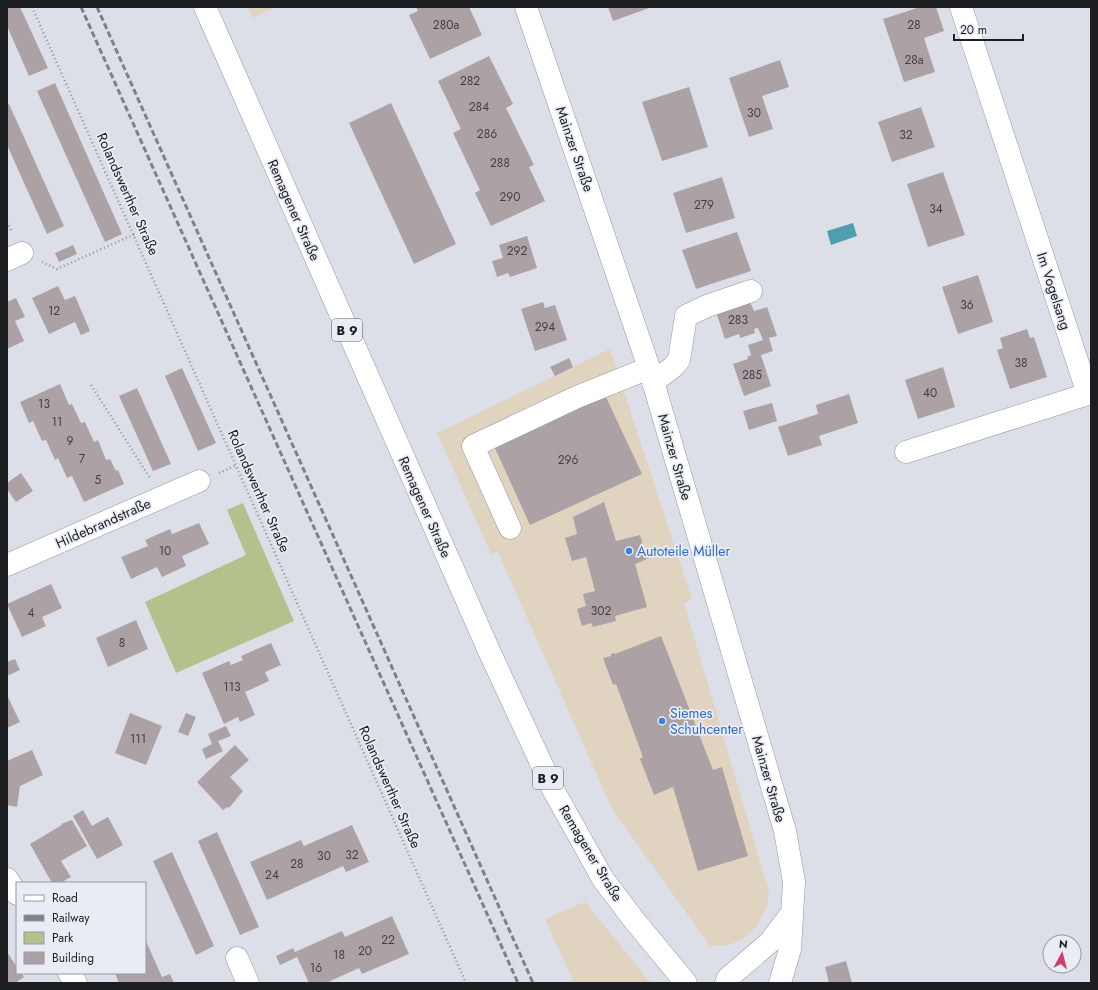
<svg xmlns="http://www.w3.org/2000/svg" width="1098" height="990" viewBox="0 0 1098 990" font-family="Jost,sans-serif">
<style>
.commercial{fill:#e0d3c0}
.green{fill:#b3c18c}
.water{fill:#4e9eae}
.building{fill:#aca2a5}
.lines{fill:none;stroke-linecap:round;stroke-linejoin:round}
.minor-casing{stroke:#94979f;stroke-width:23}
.major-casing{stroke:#94979f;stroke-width:23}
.path{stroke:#91939a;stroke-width:2.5;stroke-dasharray:1 3;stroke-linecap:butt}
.minor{stroke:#fff;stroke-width:22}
.major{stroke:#fff;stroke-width:22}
.rail{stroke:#7f8188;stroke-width:3;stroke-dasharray:6 3;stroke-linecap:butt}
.shop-dot{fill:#3f7fe0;stroke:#e9ecf5;stroke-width:1.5}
.labels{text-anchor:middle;stroke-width:3.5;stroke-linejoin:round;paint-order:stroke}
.number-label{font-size:12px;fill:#413f43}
.shield{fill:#e9ecf5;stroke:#5a5c61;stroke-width:1}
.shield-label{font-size:13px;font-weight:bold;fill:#1d1e22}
.street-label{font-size:14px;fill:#1d1e22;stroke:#e9ecf5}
.shop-label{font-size:14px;fill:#366cbe;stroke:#e9ecf5;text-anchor:start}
</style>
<rect width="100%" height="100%" fill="#dcdfe8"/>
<path class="commercial" d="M248,7H276L253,18Z
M610,349L692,599L684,603L769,892L767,905L757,926L747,936L736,942L725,946H710L612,809L498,552L491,554L437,433Z
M585,902L651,983H574L545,919Z"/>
<path class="green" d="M243,503L294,621L176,673L145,602L246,555L227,510Z"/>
<path class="water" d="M853,223L857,236L831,245L827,231Z"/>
<path class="building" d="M7,7H20L48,68L29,76L7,26Z
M416,7H469L482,35L430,59L409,15L418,11Z
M608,7H652L613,21Z
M920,7H936L944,31L924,38L935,72L904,82L883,19Z
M489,56L513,104L506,108L534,165L529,167L545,201L491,226L475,193L480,190L453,133L461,129L438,81Z
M780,60L789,87L762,96L773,129L749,137L729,78Z
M55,83L122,234L105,242L37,91Z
M689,87L708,147L662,161L642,102Z
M391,103L456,244L414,264L349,123Z
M9,104L64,226L47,234L7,145V105Z
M921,107L935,147L892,162L878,122Z
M943,172L965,235L928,247L907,184Z
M722,177L735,218L686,233L673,193Z
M737,232L751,271L696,289L682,250Z
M527,236L537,268L510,277L508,273L497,277L492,261L503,258L499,245Z
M73,245L77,254L59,262L55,253Z
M978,275L993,322L958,334L942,287Z
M58,286L65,300L75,296L90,331L81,335L75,322L49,334L32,298Z
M16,298L25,317L15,321L24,341L7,349V302Z
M543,302L545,308L555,305L567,340L535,351L521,309Z
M750,302L754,311L767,307L777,336L769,338L773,351L761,355L771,386L744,396L733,364L748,359L747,357L751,355L748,345L763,340L758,328L754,329L755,333L740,338L739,334L725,339L716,312Z
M1027,329L1030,338L1034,337L1047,377L1010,389L997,350L1003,348L1000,338Z
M569,358L573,367L555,376L550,367Z
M943,367L955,407L918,419L905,380Z
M182,368L216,443L198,451L165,376Z
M60,384L69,405L72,404L81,423L85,422L94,442L98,440L106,460L110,459L116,471L118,470L124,484L84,502L72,476L67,478L58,458L55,460L46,440L42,441L33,421L29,423L20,402Z
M137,388L171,464L153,471L119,396Z
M849,394L858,423L819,436L822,445L788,456L778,427L818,414L816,405Z
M605,395L642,474L530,525L494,446Z
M772,403L777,421L749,430L743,411Z
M21,473L33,491L16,502L7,489V483Z
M604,502L616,541L640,535L647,559L635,564L647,607L615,616L616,621L593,627L591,623L582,626L577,609L586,606L583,594L595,591L586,557L572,561L565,538L577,534L573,517Z
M199,523L209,544L182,556L186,566L162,577L157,567L131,579L121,557L148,546L145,540L170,529L172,534Z
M51,584L62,608L42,617L46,626L22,637L7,604Z
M136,620L148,649L108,667L96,638Z
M661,636L713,770L722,767L748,856L698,871L673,787L654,795L640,759L643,757L616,684L613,685L603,658L611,656V654L614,653L615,654Z
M271,643L281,665L265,672L269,681L245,692L255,715L240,722L238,717L224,724L202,673L229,661L231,665L243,660L241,656Z
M15,659L20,670L7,676V662Z
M7,695L20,722L7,728Z
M130,713L162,726L146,765L115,753Z
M186,713L196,717L188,736L178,732Z
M226,726L231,736L218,741L223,751L206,759L202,749L212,744L208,734Z
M235,745L249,760L230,777L243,791L229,808L227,807L223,810L197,782Z
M32,750L43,775L20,786L17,807L7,805V761Z
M83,810L92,826L108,817L123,845L97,859L73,816Z
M72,820L87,846L61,861L71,877L60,883H52L30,844L62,825L61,824Z
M352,825L369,862L346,872L343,866L267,900L250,862L301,840L304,846Z
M217,832L259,927L240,935L198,841Z
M172,852L214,946L196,955L153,861Z
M392,916L409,954L362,974L359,968L326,983H309L297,957L280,965L276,956L293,948L295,952L342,931L345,937Z
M145,939L162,977L170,974L174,983H119L115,973H145Z
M7,952L17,967V973H21L24,977L15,983H7Z
M846,961L852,983H829L825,967Z"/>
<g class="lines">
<g class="minor-casing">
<path id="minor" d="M7,260L22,253
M653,382L673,367L679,360L686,316L707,306L751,291
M906,452L1088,394L961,7
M510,528L473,446L577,397L649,368
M7,565L199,481
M7,879L17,894
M237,958L248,983
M69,973L76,983"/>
</g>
<g class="major-casing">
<path id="major" d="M205,7L490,653L555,793L603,879L634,920L686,983
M526,7L649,368L785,831L794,882L790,949L780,983
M726,983L728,978L770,942L791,914"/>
</g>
<path class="path" d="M32,7L466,983
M7,222L12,232
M42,262L57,269L135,234
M91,385L150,478
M219,473L237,465"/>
<use href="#minor" class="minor"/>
<use href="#major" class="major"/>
<path class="rail" d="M81,7L518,983
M97,7L533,983"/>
</g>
<g class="shop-dot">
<circle cx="629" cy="551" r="4"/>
<circle cx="662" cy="721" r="4"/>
</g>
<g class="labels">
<g class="number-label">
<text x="446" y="29">280a</text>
<text x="914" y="29">28</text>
<text x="914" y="64">28a</text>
<text x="470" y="85">282</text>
<text x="479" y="111">284</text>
<text x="754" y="117">30</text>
<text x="487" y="138">286</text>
<text x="906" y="139">32</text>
<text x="500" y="167">288</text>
<text x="510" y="201">290</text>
<text x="704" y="209">279</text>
<text x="936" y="213">34</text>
<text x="517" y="255">292</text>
<text x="967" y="309">36</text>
<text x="54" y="315">12</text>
<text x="738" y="324">283</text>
<text x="545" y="331">294</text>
<text x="1021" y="367">38</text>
<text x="752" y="379">285</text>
<text x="930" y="397">40</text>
<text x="44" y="408">13</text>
<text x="57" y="426">11</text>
<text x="70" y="445">9</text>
<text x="82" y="463">7</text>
<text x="568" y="464">296</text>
<text x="98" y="484">5</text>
<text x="165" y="555">10</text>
<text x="601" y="615">302</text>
<text x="31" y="617">4</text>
<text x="122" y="647">8</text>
<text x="232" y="691">113</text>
<text x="138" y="743">111</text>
<text x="352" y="859">32</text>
<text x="324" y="860">30</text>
<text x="297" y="868">28</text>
<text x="272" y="879">24</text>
<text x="388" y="944">22</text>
<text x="365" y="955">20</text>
<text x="339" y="959">18</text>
<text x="316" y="972">16</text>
</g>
<g class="shield">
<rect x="332" y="319" width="30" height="22" rx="3"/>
<rect x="533" y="767" width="30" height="22" rx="3"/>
</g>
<g class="shield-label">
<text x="347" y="335">B 9</text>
<text x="548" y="783">B 9</text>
</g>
<g class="street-label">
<text transform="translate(575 149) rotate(71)" y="5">Mainzer Straße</text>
<text transform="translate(128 194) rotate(66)" y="5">Rolandswerther Straße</text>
<text transform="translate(294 210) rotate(66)" y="5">Remagener Straße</text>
<text transform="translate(1054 291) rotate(72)" y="5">Im Vogelsang</text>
<text transform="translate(675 457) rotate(74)" y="5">Mainzer Straße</text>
<text transform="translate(259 491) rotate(66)" y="5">Rolandswerther Straße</text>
<text transform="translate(425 507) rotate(66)" y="5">Remagener Straße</text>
<text transform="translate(103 523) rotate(-24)" y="5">Hildebrandstraße</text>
<text transform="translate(769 779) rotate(74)" y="5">Mainzer Straße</text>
<text transform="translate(390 787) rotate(66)" y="5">Rolandswerther Straße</text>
<text transform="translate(591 853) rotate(59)" y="5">Remagener Straße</text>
</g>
<g class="shop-label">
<text x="637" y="556">Autoteile Müller</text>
<text x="670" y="718">Siemes<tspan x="670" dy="16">Schuhcenter</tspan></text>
</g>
</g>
<rect width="1098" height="990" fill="none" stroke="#1d1e22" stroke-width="16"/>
<rect x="16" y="882" width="130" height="92" fill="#e9ecf5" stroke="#979aa1"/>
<rect x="24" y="895" width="20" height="6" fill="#ffffff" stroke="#979aa1"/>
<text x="52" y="902" font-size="12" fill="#1d1e22">Road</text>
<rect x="24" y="915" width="20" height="6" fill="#7f8188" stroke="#979aa1"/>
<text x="52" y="922" font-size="12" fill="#1d1e22">Railway</text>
<rect x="24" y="932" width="20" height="12" fill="#b3c18c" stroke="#979aa1"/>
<text x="52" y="942" font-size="12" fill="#1d1e22">Park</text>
<rect x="24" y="952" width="20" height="12" fill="#aca2a5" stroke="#979aa1"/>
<text x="52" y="962" font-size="12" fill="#1d1e22">Building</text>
<g transform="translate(1062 954) rotate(7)"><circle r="19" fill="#e9ecf5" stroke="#979aa1"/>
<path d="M0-3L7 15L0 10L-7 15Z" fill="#cd3f66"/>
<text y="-6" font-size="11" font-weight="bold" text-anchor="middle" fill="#1d1e22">N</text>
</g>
<path d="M954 34v6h69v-6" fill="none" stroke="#1d1e22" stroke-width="2"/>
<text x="960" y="34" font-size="12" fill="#1d1e22" stroke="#e9ecf5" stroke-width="3" paint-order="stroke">20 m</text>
</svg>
